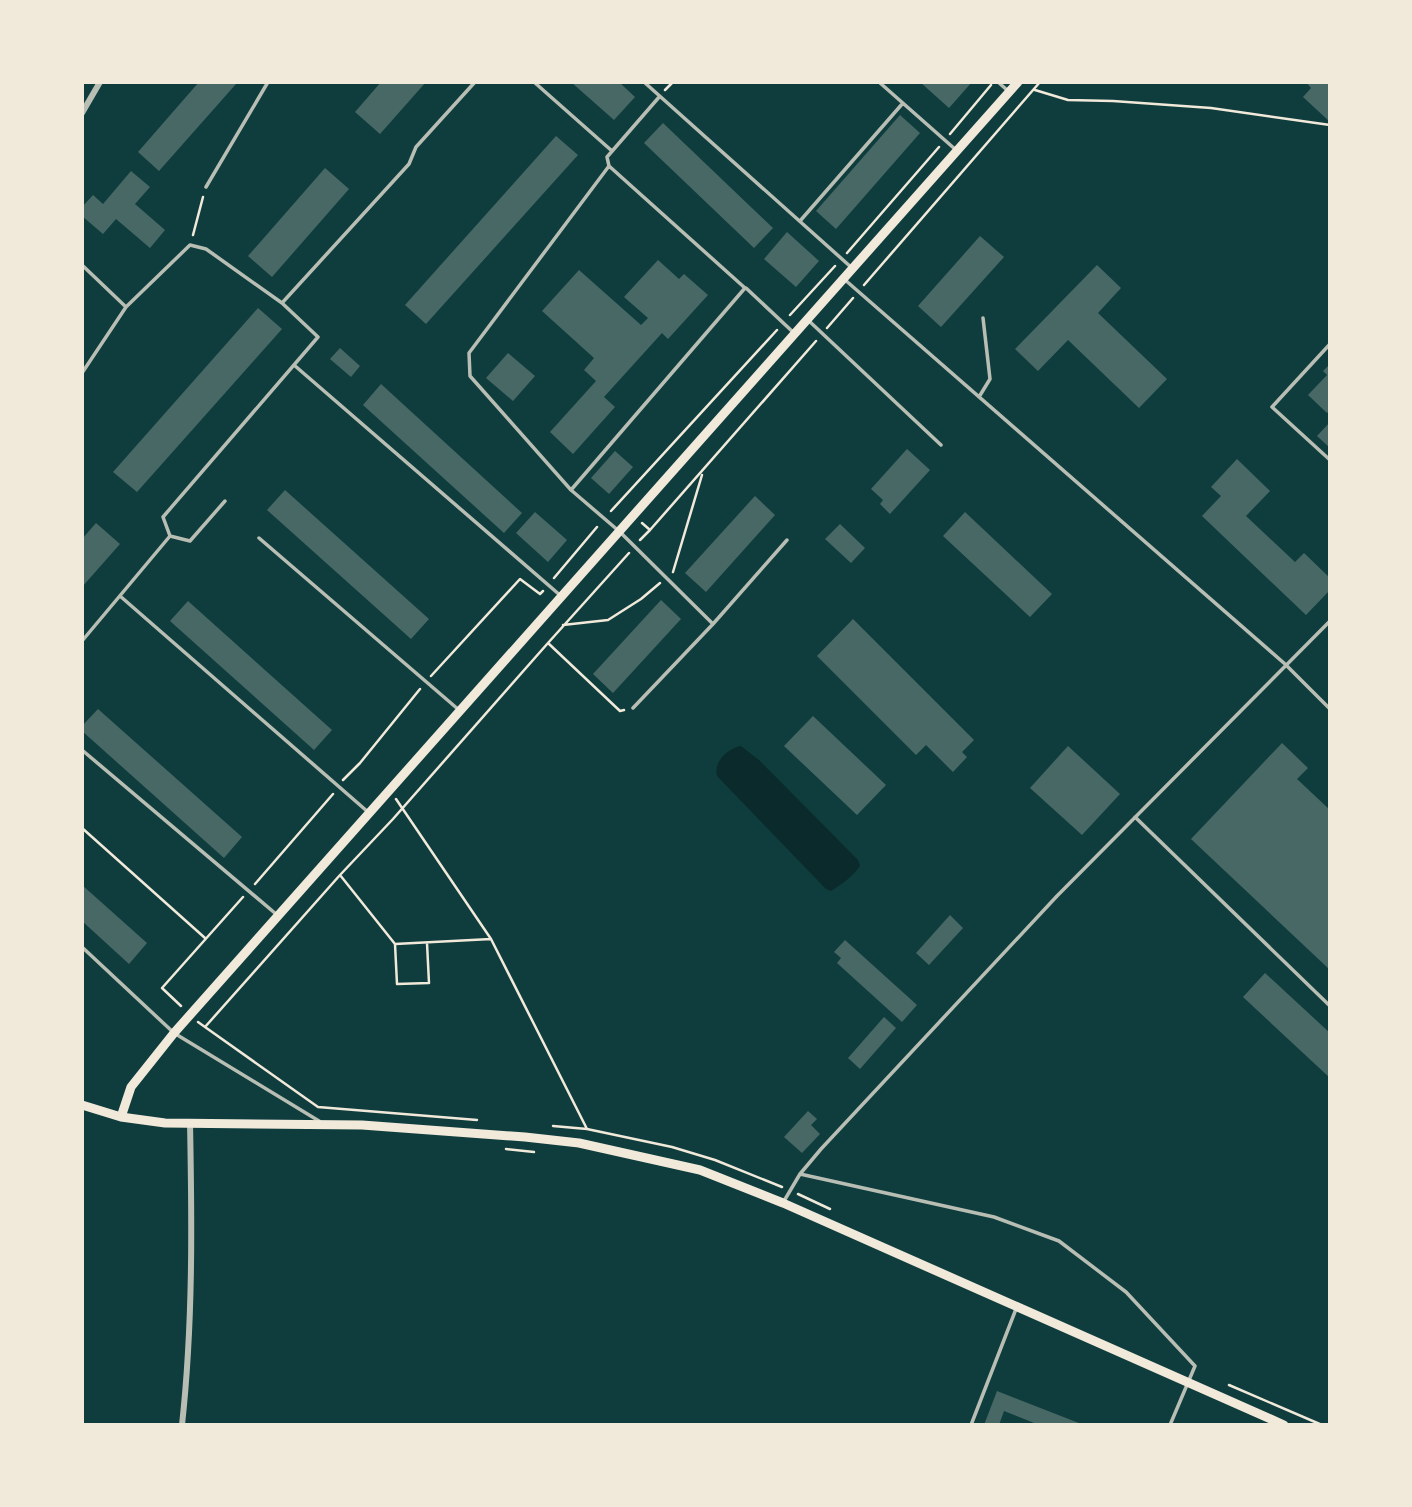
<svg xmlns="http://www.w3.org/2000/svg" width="1412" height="1507" viewBox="0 0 1412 1507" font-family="'DejaVu Sans',sans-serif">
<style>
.water{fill:#0a2a2b}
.building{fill:#486865}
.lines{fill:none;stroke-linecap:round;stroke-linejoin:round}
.path{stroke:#f1e9da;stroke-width:2.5}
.service{stroke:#b8beb3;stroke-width:3.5}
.minor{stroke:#b8beb3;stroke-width:6}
.secondary{stroke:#f1e9da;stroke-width:9}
</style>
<rect width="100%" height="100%" fill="#0f3d3e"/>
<path class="water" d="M741,746L759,760L858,860L860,866C853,876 842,884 831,891L826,889L717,776C713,762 728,748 741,746Z"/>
<path class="building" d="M199,82L236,84L159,171L138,152Z
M381,82H426L380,134L355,112Z
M571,82H619L635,97L614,120Z
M920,82H972L949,108Z
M1306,82H1330V122L1303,97L1311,88Z
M900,115L920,133L836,229L816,211Z
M663,123L773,228L754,248L644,143Z
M556,136L578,155L426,324L405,305Z
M325,168L349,189L272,277L248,256Z
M131,171L150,187L135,204L165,230L150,248L116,219L103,234L82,216V207L93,195L103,204Z
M787,232L819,261L796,287L764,259Z
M980,236L1004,257L941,327L918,306Z
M658,260L679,279L684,274L708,295L668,339L662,333L604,397L615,407L573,454L550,432L596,381L584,370L594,358L542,311L579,270L641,325L648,318L624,297Z
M1097,265L1121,288L1098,313L1167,379L1139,408L1068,340L1038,371L1015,349Z
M258,308L282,329L137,492L113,472Z
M340,348L360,366L351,377L330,359Z
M508,353L535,376L513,401L486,378Z
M1330,364V410L1327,413L1308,395L1327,375L1323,371Z
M381,384L522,513L504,533L363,405Z
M1330,422V448L1317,436Z
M907,449L930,470L890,514L880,504L883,500L871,489Z
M615,451L633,467L609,494L591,478Z
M1237,459L1270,491L1246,516L1295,562L1304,553L1330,578V590L1306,615L1202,516L1221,496L1211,487Z
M285,490L429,619L411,639L267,510Z
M755,496L775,515L706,592L685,573Z
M535,512L567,540L548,562L516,533Z
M965,512L1052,594L1030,617L943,536Z
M96,523L120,544L82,587V539Z
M840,524L865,548L851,563L825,539Z
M661,600L681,619L613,693L593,674Z
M188,601L332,730L314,750L170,621Z
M853,619L974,740L962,752L967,757L953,772L926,745L916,755L817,656Z
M98,709L242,837L224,858L82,731V726Z
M813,716L886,785L857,815L784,746Z
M1282,743L1308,768L1297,779L1330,810V970L1191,839Z
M1068,746L1120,794L1082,835L1030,788Z
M82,885L147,943L129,964L82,921Z
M950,915L963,928L929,965L916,953Z
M845,940L917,1005L902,1022L837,963L841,958L834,952Z
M1265,973L1330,1033V1078L1243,997Z
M884,1017L896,1028L860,1069L848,1058Z
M808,1111L817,1119L811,1125L820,1134L802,1153L784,1137Z
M997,1391L1084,1425H1039L1004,1411L999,1425H984Z"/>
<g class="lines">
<path class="path" d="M665,90L673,82
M1035,90L1068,100L1113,101L1211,108L1330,125
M950,134L991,85
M193,235L203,197
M847,253L939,147
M864,285L1040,82
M790,315L835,266
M827,328L853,298
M611,511L777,330
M650,530L816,341
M640,540L650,530L642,523
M673,572L702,475
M554,578L597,527
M563,625L608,620L641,599L660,583
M431,676L520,579L540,594L543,591
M624,710L620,711L548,643L629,553
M343,780L360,763L420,689
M396,799L491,939L587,1129L553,1126
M82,828L205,938
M340,875L393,819L548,643
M255,884L333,794
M395,944L397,984L429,983L427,943
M181,1006L162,988L243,897
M198,1022L205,1027L340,875L395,944L491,939
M205,1027L318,1107L477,1120
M587,1129L672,1147L715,1160L782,1187
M506,1149L534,1152
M798,1194L830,1209
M1229,1385L1322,1425"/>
<path class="service" d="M534,82L612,151
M644,82L852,268
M879,82L956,150
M998,82L1007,90
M206,187L268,82
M800,221L903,103
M82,265L126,307
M844,279L1285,664L1330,709
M746,288L794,333
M808,320L941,445
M1330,344L1272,407L1330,460
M294,365L561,596
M82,373L126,307L190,245L206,249L282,303L409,164L416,147L475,82
M979,397L990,379L983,318
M571,490L470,376L469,353L609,166
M170,536L190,541L225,501
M259,538L459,710
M120,596L368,812
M713,624L787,540
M82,641L170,536L163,517L318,337L282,303
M633,708L713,624L620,532L571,490L745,288L609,166L607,157L660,96
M82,750L276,914
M1135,817L1330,1006
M82,947L174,1033L319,1121
M800,1174L994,1217L1059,1241L1126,1292L1195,1366L1170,1425
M784,1201L800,1174L821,1149L1057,896L1330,621
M971,1425L1016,1309"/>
<path class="minor" d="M82,113L100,82
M182,1425C193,1324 192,1224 190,1123"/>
<path class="secondary" d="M82,1105L121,1117L165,1123L362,1125L525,1137L579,1143L700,1170L783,1203L1284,1425
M121,1117L131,1087L174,1033L1018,82"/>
</g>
<rect width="1412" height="1507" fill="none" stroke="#f1e9da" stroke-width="168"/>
</svg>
